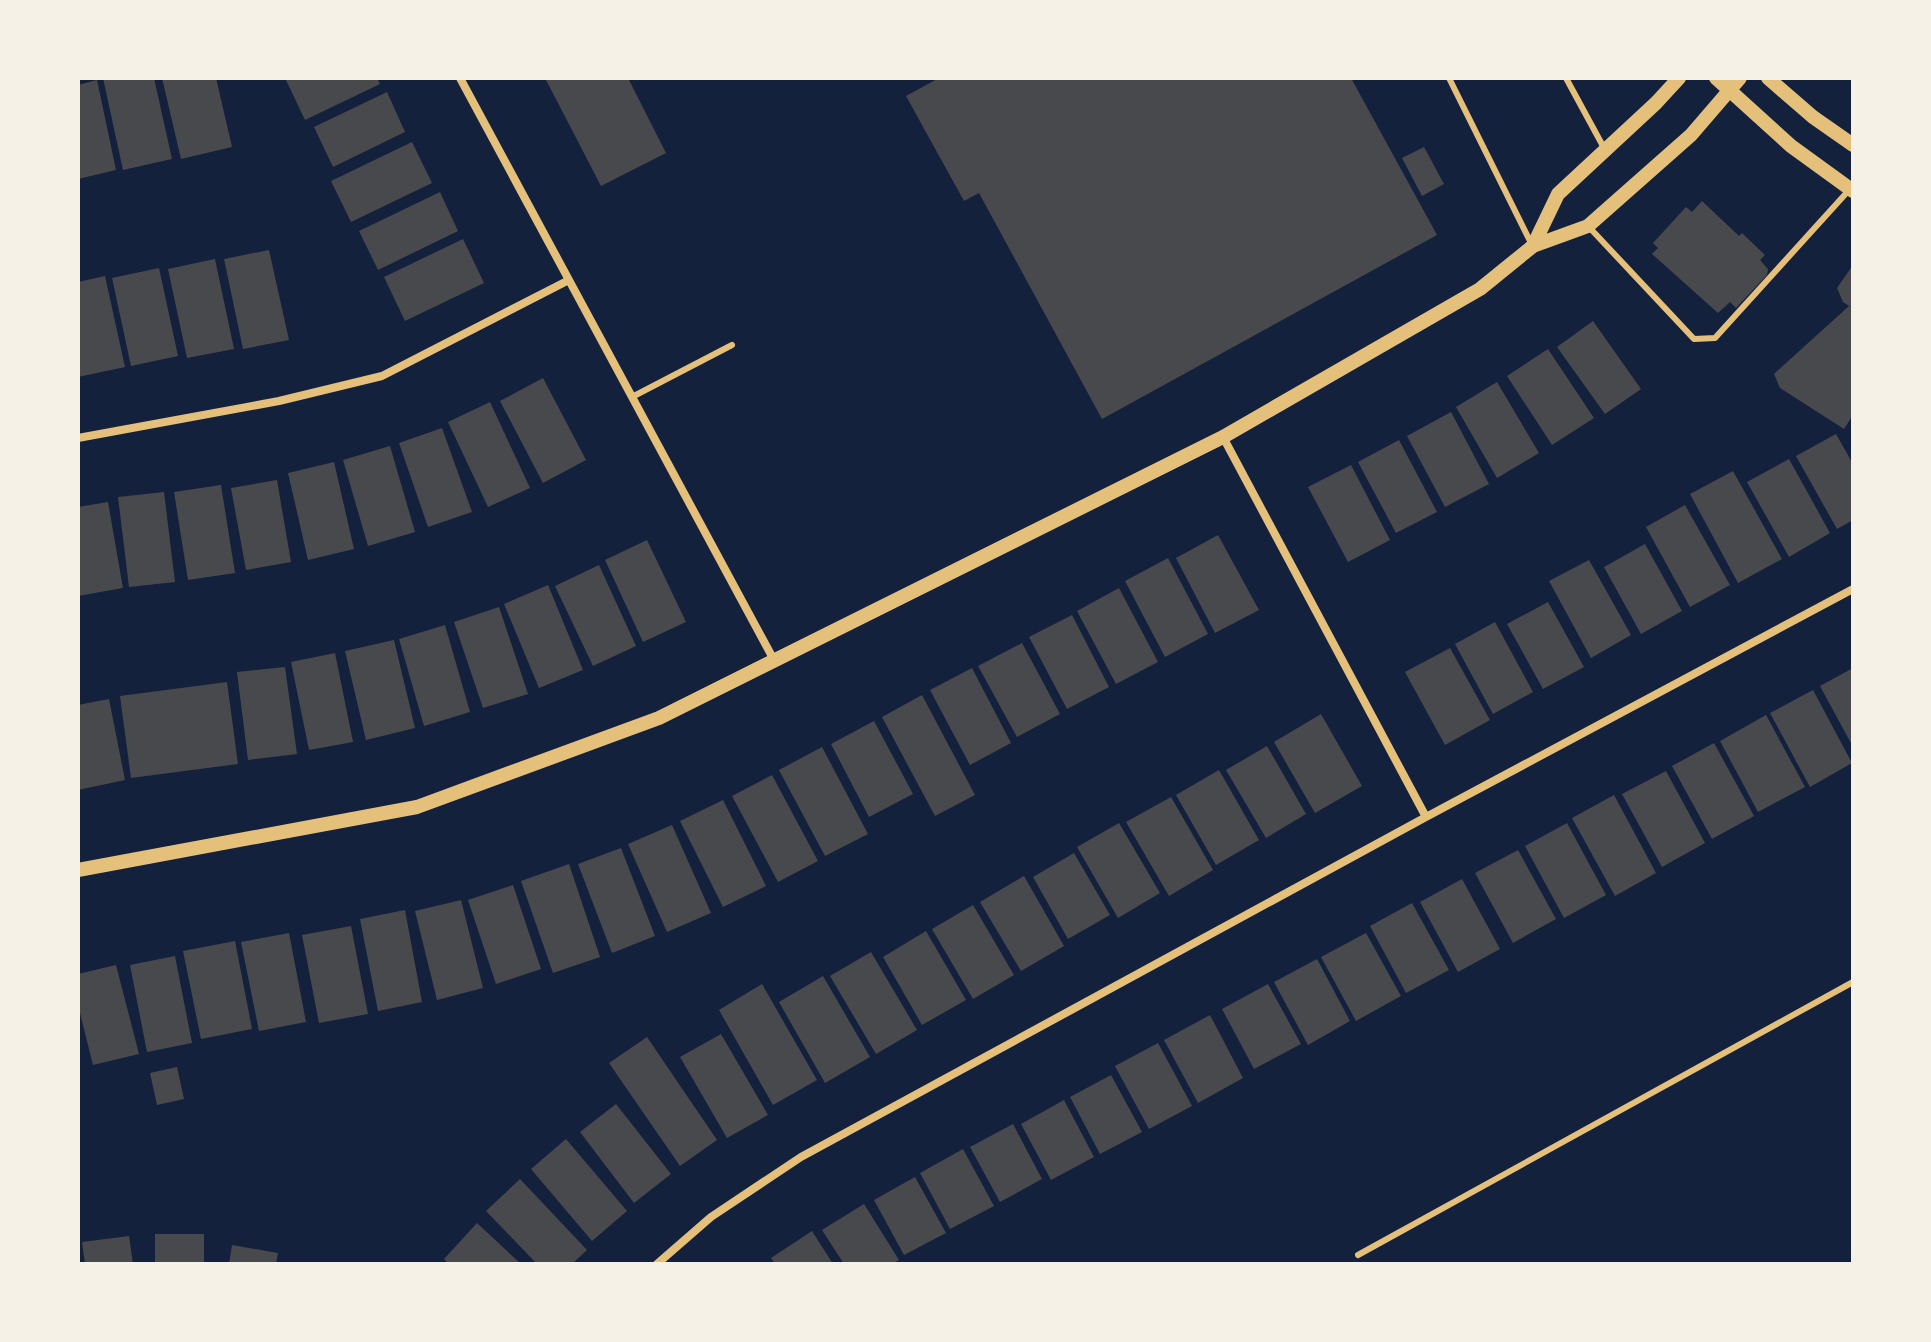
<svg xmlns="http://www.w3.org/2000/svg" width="1931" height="1342" viewBox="0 0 1931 1342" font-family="Mulish,sans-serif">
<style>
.building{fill:#48494c}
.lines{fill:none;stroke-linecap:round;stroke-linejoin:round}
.service{stroke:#e5c07b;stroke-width:6}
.minor{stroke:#e5c07b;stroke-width:8}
.tertiary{stroke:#e5c07b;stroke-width:14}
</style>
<rect width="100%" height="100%" fill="#14213d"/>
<path class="building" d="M103,78H154L172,159L123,170Z
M162,78H216L232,147L181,159Z
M285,78H377L380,84L305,120Z
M545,78H628L666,153L601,186Z
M939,78H1351L1437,235L1102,419L979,193L964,201L906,96Z
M97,80L116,170L78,179V85Z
M387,92L405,132L333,167L314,127Z
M412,142L432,183L351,222L331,181Z
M1424,147L1444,184L1422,196L1402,158Z
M440,192L458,231L378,270L359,231Z
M1702,201L1739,236L1742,233L1765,255L1760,260L1768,269L1767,275L1736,308L1730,302L1718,313L1652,254L1658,248L1653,243L1686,207L1692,212Z
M463,239L484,283L405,321L384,277Z
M269,250L289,340L243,349L224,259Z
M215,259L234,349L187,358L168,269Z
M1853,265V415L1844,429L1780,388L1774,374L1849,306L1843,302L1837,288Z
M159,268L178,356L131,366L112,278Z
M105,276L125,367L78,377V282Z
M1593,321L1641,389L1605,414L1557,347Z
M1548,349L1594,418L1552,445L1507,376Z
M543,378L586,460L543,483L500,401Z
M1497,382L1539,453L1497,478L1456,407Z
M490,402L530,488L488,507L448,422Z
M1451,412L1489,484L1445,507L1407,436Z
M442,428L472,512L428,527L399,443Z
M1836,434L1853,464V520L1837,529L1796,456Z
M1399,440L1437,512L1396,533L1358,462Z
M390,446L415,532L368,546L343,460Z
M1789,459L1830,533L1789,557L1747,482Z
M334,462L354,549L308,560L288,473Z
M1351,465L1390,540L1348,562L1308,487Z
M1733,471L1782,559L1738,583L1690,494Z
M277,480L291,562L246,570L231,488Z
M221,485L235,573L188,580L174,492Z
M164,492L175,582L129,587L118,497Z
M108,502L123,588L78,596V507Z
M1685,505L1730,585L1690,607L1646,527Z
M1218,535L1259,610L1215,633L1176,558Z
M647,540L686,622L643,642L605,560Z
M1645,544L1682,611L1641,634L1604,567Z
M1168,558L1208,634L1165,657L1125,581Z
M1589,560L1631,635L1591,658L1549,581Z
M599,565L636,646L593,666L555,586Z
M548,585L583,670L539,688L504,604Z
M1119,588L1158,662L1116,684L1077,611Z
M1548,602L1584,667L1543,689L1507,624Z
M499,607L528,694L483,708L454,622Z
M1072,615L1109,687L1067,709L1029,637Z
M1495,622L1533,692L1493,714L1455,644Z
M445,625L470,712L424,726L399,639Z
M394,640L415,728L366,740L345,651Z
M1022,643L1060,714L1017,737L978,666Z
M1450,648L1490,720L1445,745L1405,672Z
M335,653L353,742L309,750L291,662Z
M285,667L297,754L248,760L237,672Z
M972,668L1011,743L970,765L930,690Z
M1853,668V747L1820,686Z
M227,682L238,764L131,778L120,696Z
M1813,690L1852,763L1810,787L1770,713Z
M922,695L975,795L935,816L882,717Z
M109,699L125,780L78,790V705Z
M1321,714L1362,786L1315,813L1274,742Z
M1766,715L1805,787L1758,812L1720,741Z
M874,721L913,794L869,817L831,744Z
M1714,743L1754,816L1712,839L1672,766Z
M1267,746L1306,814L1266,838L1226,770Z
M822,747L868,834L825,856L779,770Z
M1219,770L1259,840L1216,865L1176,795Z
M1666,771L1705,843L1662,867L1622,794Z
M772,775L818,861L778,882L732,796Z
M1614,795L1656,873L1615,896L1572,818Z
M1171,797L1213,870L1169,896L1126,822Z
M723,800L766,886L723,907L680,821Z
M1119,823L1160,893L1118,918L1077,847Z
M1567,823L1606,895L1564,918L1525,846Z
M672,825L711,913L667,932L628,844Z
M621,848L655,936L612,953L578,864Z
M1518,850L1556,919L1513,943L1475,873Z
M1074,853L1110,915L1068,939L1033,877Z
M569,864L600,957L553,973L521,881Z
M1024,876L1064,946L1021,971L980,902Z
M1462,879L1500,949L1458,972L1420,902Z
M513,885L541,969L496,984L468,900Z
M461,900L483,988L437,1000L415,911Z
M1412,903L1449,970L1406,993L1370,926Z
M973,905L1014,975L973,999L932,929Z
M405,910L422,1002L378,1011L360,919Z
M351,926L368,1014L319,1023L302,935Z
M926,931L966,1000L922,1025L883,957Z
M289,933L306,1022L259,1031L241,942Z
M1366,933L1401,996L1356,1021L1321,957Z
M235,941L252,1029L201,1039L183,951Z
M871,952L917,1030L876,1054L830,976Z
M175,956L192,1043L147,1052L130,965Z
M1317,959L1350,1021L1308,1045L1274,982Z
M116,965L139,1054L93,1065L78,1005V974Z
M823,976L870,1057L825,1083L779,1002Z
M762,984L817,1080L773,1105L719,1010Z
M1268,984L1301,1044L1254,1069L1222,1009Z
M1210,1015L1243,1078L1198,1103L1164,1040Z
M721,1034L768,1115L727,1138L680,1057Z
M647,1037L717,1140L680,1166L609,1063Z
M1158,1043L1192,1106L1149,1129L1115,1066Z
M177,1067L184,1099L157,1105L150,1073Z
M1111,1075L1142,1132L1100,1154L1070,1097Z
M1064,1100L1094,1157L1051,1180L1021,1124Z
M616,1104L671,1174L634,1203L580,1132Z
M1013,1124L1042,1179L1000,1202L970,1147Z
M566,1139L627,1211L592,1241L531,1169Z
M963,1149L994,1206L950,1229L920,1173Z
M915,1177L946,1233L904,1255L874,1200Z
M520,1179L587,1250L572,1264H537L486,1211Z
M864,1204L899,1260L892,1264H844L822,1230Z
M477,1223L521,1264H449L444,1259Z
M812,1231L833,1264H775L771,1258Z
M155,1234H204V1264H155Z
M129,1236L133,1264H85L82,1242Z
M232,1245L278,1253L276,1264H229Z"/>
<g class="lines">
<path class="service" d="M1449,78L1531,243
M1566,78L1604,148
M1588,226L1694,339L1715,338L1850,189
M632,397L732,345
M1358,1255L1853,982"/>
<path class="minor" d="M460,78L775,662
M1223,437L1426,817
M78,438L279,401L382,376L569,280
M657,1264L711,1217L801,1157L1426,817L1853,589"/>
<path class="tertiary" d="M1716,78L1791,146L1853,191
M1768,78L1813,117L1853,145
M1533,246L1558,194L1656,103L1679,78
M78,870L417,807L659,718L1223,437L1480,289L1533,246L1588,226L1691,135L1740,78"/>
</g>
<rect width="1931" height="1342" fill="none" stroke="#f6f1e7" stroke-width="160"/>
</svg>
